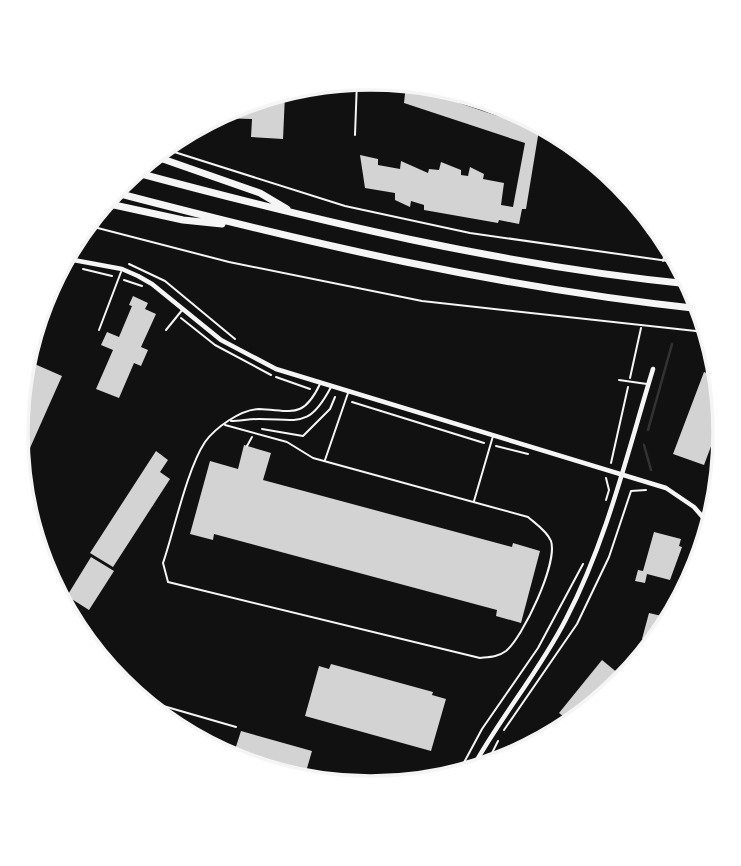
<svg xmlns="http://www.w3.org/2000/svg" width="741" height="866" viewBox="0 0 741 866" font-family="'PT Sans',sans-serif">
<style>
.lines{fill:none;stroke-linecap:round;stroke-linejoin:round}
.stream{stroke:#333;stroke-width:2.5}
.building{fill:#d3d3d3}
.path{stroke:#f5f5f5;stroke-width:2}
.service{stroke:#f5f5f5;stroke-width:2}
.minor{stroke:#f5f5f5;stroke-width:4.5}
.trunk{stroke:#f5f5f5;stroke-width:7}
.rim{fill:none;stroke:#f5f5f5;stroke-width:3.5}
</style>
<rect width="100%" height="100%" fill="#111"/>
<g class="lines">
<path class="stream" d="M648,430L672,344
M644,445L651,470"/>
</g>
<path class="building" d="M406,85L539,130L526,209H522L519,224L499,220L498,223L424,210V205L411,201L410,207L395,200V193L365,188L360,155L378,159V165L400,169L401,161L428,173L429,169L439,170L441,162L461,170V175L468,176L470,167L484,174L483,179L504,183L501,205L513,207L525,143L404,103Z
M285,95L283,139L251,137L252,119L217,118L235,105Z
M133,296L148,303L145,309L156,314L141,347L148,350L141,366L134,363L119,398L96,389L113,350L101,345L107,332L119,337L132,306L129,305Z
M30,362L62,376L22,466L16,433Z
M704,372L714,376L722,417L704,465L673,454Z
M244,445L271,453L263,480L512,547L513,543L540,551L521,623L496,616L497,610L214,534L213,540L190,534L210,461L238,469Z
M156,451L168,460L160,472L170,479L113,567L90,553Z
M654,532L681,539L679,546L682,547L670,580L647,574L645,583L635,581L638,570L643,571Z
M91,557L114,571L89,610L67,596Z
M649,613L666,617L650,641L642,639Z
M602,660L625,679L568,720L559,713Z
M331,664L433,692L432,695L446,699L431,751L305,716L319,666L329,669Z
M241,731L312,751L305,775L232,759Z"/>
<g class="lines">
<path class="path" d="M483,101L511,108
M168,150L345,206L470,233L675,262
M90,226L229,262L422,301L705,332
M663,261L666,249
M129,264L165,281L235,339
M63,267H71
M83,269L112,276
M124,280L142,286
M181,318L215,345L271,375
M276,377L310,389
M630,378L641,328
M352,402L484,443
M262,429L303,436L330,409L335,397
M247,446L252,437
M496,446L528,454
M611,463L628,387
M606,500L609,490L606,478
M504,730L577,624L609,557L631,491L646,490
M486,765L498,741
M460,770L482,729L538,648L583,564"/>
<path class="service" d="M355,135L357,81
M99,330L121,272
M166,330L183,309
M619,380L647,384
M231,421C240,421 249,419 259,419C298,419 309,429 331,387
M225,425L287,442L313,458L528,517C536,524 547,531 551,541C558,563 523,637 506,651C498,657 489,657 480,658L168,582L163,563C174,531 187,469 205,442C215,428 241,409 259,409C291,410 303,420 320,384
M325,460L348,393
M474,501L493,436
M146,701L236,727
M217,749L219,740"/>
<path class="minor" d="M68,259L122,269L138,276L152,284L221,340L276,369L666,488L694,507L707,522
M473,767C501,716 539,672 566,619C607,540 627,454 653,369"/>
<path class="trunk" d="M157,157L260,193L287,209
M134,172C316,221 501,265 689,284
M113,192C307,243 501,288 701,309
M105,203L183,220L222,224"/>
</g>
<path d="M0 0H741V866H0ZM370 90H371A342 342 0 0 1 713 432V434A342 342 0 0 1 371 776H370A342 342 0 0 1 28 434V432A342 342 0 0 1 370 90Z" fill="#fff" fill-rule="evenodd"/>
<path class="rim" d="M370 90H371A342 342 0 0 1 713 432V434A342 342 0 0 1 371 776H370A342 342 0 0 1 28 434V432A342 342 0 0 1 370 90Z"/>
</svg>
